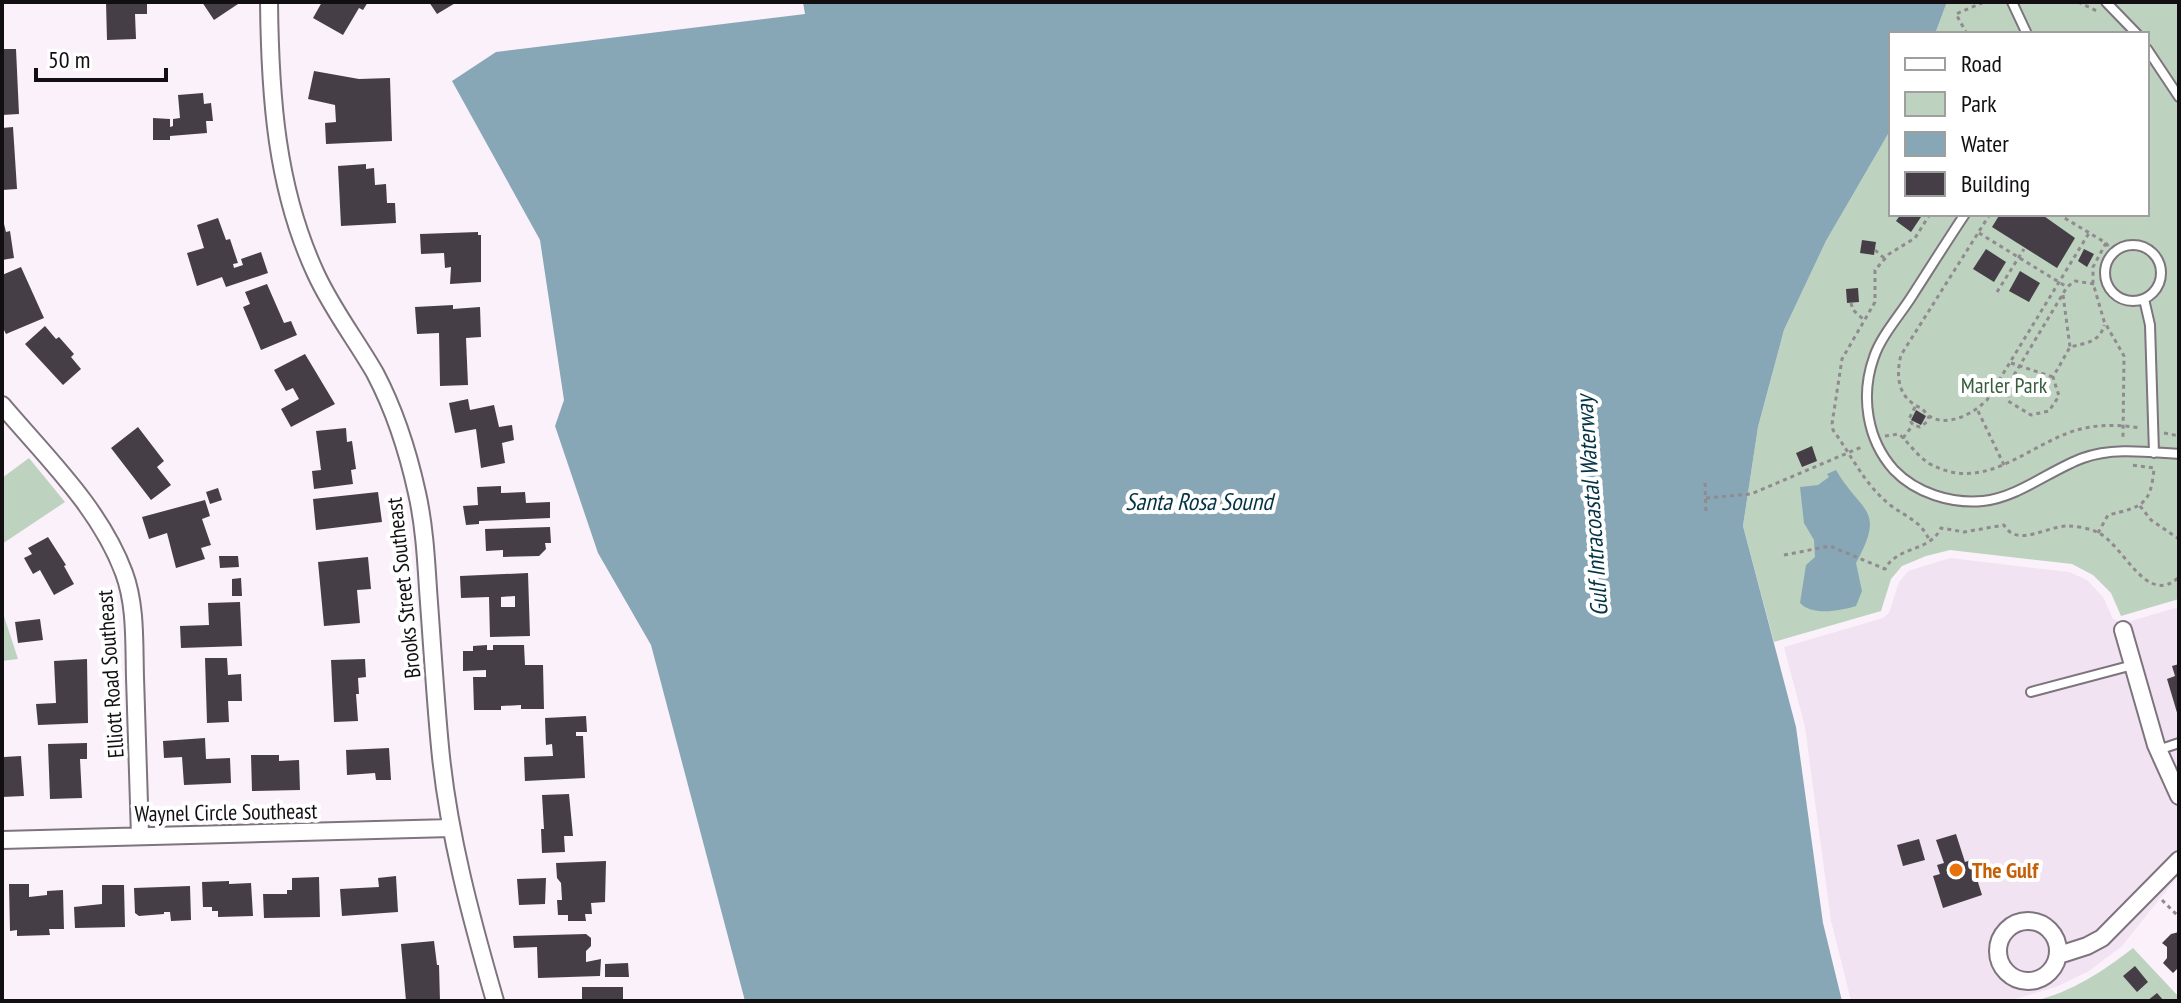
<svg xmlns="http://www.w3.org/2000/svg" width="2181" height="1003" viewBox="0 0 2181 1003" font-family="'PT Sans Narrow',sans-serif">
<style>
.built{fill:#f1e3f2}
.green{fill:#bdd2bf}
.water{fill:#88a7b6}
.building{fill:#463e46;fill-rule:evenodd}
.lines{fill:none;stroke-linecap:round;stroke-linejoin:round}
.service-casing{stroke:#7d747d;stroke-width:12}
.minor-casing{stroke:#7d747d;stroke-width:20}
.path{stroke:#918a91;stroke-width:3;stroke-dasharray:4 4;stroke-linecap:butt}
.service{stroke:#fff;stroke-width:8}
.minor{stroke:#fff;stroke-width:16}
.food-dot{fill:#e8710a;stroke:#fff;stroke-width:3}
.labels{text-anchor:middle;stroke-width:8;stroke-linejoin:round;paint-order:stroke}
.park-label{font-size:22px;fill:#365e3c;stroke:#fff}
.street-label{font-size:22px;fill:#120f12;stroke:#fff}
.food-label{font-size:22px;font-weight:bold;fill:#c56008;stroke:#fff;text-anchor:start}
.water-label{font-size:24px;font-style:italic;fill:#033344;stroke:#fff}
</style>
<rect width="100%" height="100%" fill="#fbf1fb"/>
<path class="built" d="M1950,558L2069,572L2087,580L2103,597L2113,619L2124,623L2179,607V875L2122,946L2089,971L2056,987L2008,1001H1851L1831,921L1805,727L1784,647L1883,618L1889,613L1899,582L1908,571Z"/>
<path class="green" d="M1947,2H2179V599L2121,616L2111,593L2093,575L2072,564L1950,550L1926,556L1902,566L1891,579L1881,611L1774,642L1743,526L1758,427L1784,330L1826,241L1891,129V214H2147V34H1935Z
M29,458L65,502L2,544V478Z
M2,610L18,659L2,661Z
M2133,948L2179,997V1001H2035C2073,991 2102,972 2133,948Z"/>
<path class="water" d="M803,2H1947L1935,34H1891V129L1826,241L1784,330L1758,427L1743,526L1796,727L1823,923L1842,1001H745L651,645L598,553L555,426L564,400L540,240L452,81L496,52L805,14Z
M1836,470C1862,514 1886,508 1856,563L1862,591L1856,606C1840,611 1812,616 1800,603L1806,565L1815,557L1814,540L1804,523L1800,487L1818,485L1829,477L1827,474Z"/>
<path class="building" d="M106,2H147V14H135L136,39L107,40Z
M202,2H241L214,20Z
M322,2H368L363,10L359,8L343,35L313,18Z
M429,2H457L437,14Z
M2,49H16L19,114L2,115Z
M314,71L359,79L390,78L392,141L326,144L325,123L336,122L335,105L308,99Z
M203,93L204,104L211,103L213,121H206L207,133L170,136V140H153V118L170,119V127L173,126V119L180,118L178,95Z
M13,127L17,189L2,190V128Z
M366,164V169L374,168L375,185L386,184L387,203H395L396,223L341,226L338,166Z
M1901,214H1923L1911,232L1896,221Z
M2000,214H2041L2075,238L2057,268L1992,227Z
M2,216L6,232L10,231L14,258L2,260Z
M218,218L226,240L230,239L238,263L233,264L234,268L243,265L241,259L261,252L268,273L226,287L222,277L197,286L187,253L204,248L197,225Z
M478,232V235H481V282L450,284L451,267L445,268L444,253L421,254L420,234Z
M1862,240L1876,242L1874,255L1860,253Z
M1986,249L2006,262L1994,282L1973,269Z
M2084,249L2094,254L2087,267L2078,261Z
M21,267L44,318L6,334L2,326V275Z
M2020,271L2040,283L2029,302L2009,291Z
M267,284L284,323L291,321L297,335L261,350L243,307L250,304L245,292Z
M1858,288L1859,302L1847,303L1846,289Z
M453,305V309L480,307L481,337L466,338L468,385L440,386L439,333L417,334L415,307Z
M45,326L56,339L59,337L74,354L71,357L81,369L63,385L25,344Z
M305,354L335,404L291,427L281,409L299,399L293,388L286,391L274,370Z
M468,399L470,410L494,405L499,427L512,425L514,440L502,443L505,463L481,468L476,429L455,433L449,403Z
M1916,410L1926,416L1921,425L1911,420Z
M138,427L164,461L157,467L171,485L151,500L111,448Z
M346,428L347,442L352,441L356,469L351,470L353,484L314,489L312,471L321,470L316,431Z
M1812,446L1817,461L1802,467L1796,453Z
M501,486V493L525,492L526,503L550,502V518L479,521V524L466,525L463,506L478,505L477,487Z
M218,488L222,500L210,504L206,492Z
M378,492L382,522L316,530L313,499Z
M205,500L210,516L202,519L211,545L201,548L205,559L176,568L167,533L149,539L142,517Z
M550,527L551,543H545L546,549L539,556L503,557V550L486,551L485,529Z
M48,537L66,565L64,566L74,584L54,595L40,570L33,574L24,558L32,554L28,548Z
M219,556H238L239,567L220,568Z
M368,557L371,589L357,590L360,623L324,626L318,562Z
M528,573L530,636L490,637L489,597L461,598L460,576ZM515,596V607H501V597Z
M241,578L242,596H232V579Z
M240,602L242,646L181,648L180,626L209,625L208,603Z
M40,619L43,640L18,643L15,622Z
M487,645V650H493V645H524L525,665H543L544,709H521V705L501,706V710H474L473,677H486V670L463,671V651H473V646Z
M205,658H227L228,675L241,674L242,701H228L229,722L207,723Z
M87,659L88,723L38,725L36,704L56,703L54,661Z
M365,659L366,677L358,678L359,694H356L358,721L334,722L331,660Z
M2179,664V716H2178L2167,679L2175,676L2172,666Z
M586,716L587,732H576V736H583L585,778L525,781L524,757L553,756L552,744L546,745L545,718Z
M205,738L206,759L230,758L231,783L184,785L182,757L164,758L163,741Z
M87,743V759H80L82,798L50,799L48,744Z
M389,748L391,780H376L375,773L347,775L346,750Z
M251,755H279V761L299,760L300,790L252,791Z
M21,756L24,796L2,797L4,757Z
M569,794L573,836H564L565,852L542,853L541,829H544L542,795Z
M1956,834L1965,862L1971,860L1982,895L1943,908L1933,876L1940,874L1937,865L1944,863L1936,840Z
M1919,839L1925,860L1903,866L1897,845Z
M606,861L605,902L591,903L592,914H585L586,921H568V915H558L557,900H562L561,883L557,878L556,863Z
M396,876L398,912L342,916L340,889L379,887L378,878Z
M319,877L320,917L264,918L263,894H287V890H292V878Z
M546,878L545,904L519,905L517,879Z
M229,881V884L251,883L253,916L218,917V911H212V907H203L202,882Z
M9,884H29V897L47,895V891L63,890L64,929H49L50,935L17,936V930L10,931Z
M102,885H124L125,927L75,928L74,907L102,904Z
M190,886L191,920L171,921L170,912H164V914L139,916L135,913L134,888Z
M2179,932V967L2173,973L2163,963L2167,958V947L2162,943L2171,934Z
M586,934L591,938V946L586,951V962L601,959L600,976L538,978L537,947L514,948L513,936Z
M434,941L437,965H439L440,1001H406L401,944Z
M628,963L629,977H605V964Z
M2135,966L2148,982L2137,992L2123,976Z
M582,987H623V1001H582Z
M2157,993L2164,1001H2147Z"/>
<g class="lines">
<g class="service-casing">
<path id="service" d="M2012,2L2027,34
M2106,2L2137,34
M2147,49L2179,97
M1965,214C1947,241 1930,268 1912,296C1900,315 1881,336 1874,357C1860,396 1867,440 1894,470C1916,493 1951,504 1983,501C2019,497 2050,470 2083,458C2112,447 2148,452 2179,454
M2105 273a28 28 0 1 1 56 0a28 28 0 1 1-56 0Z
M2144,299L2150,325L2154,453
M2031,692L2133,665
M2158,750L2179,743"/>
</g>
<g class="minor-casing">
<path id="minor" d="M269,2C270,96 276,188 316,274C332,309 356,340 375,373C395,411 408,452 417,493C424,524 426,557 428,589C432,642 435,694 440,747C448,833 471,918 495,1001
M2,405C46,457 100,508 124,573C136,605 134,643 135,677C137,730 138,783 140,836
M2123,630L2156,745L2179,796
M2,840L451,828
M1998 951a30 30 0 1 1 60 0a30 30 0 1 1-60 0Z
M2059,955L2087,946L2102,938L2179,860"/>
</g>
<path class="path" d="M2078,2L2097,11
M1967,34L1956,14L1984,2
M1930,214L1915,238L1889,254L1875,270V302L1842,359L1832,424L1833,430C1852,456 1864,484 1890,505C1906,517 1922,521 1930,542
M1990,214L1901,355C1895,378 1899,399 1921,408C1924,410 1926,414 1929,416C1948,428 1974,413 1987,400L2089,233
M2058,214L2106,243L2113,253
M2045,217L2047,214
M1979,233L2067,287
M2106,243L2093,267V283L2104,321L2124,356L2123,437
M1875,250L1884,258
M2094,284L2075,281L2067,287L2008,385V401L2031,415L2049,411L2059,396L2053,377L2070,347C2086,343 2100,342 2104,325
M1997,292L2024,249
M2063,295L2070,347
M1851,303L1853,310L1863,319
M2011,363L2053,377
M1915,407L1909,419L1913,425L1920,427L1927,422L1929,416
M1978,411L2004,465
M2164,433L2179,436
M1885,436L1899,434C1910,444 1917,456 1930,464C1982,492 2021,451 2068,433C2092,424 2116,424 2141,428
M1903,438L1913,425
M1705,483L1706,514
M1706,498L1751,494L1864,446
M2140,506L2151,520L2179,539
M2098,533L2108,515C2142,507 2151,505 2154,468L2131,465
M1784,555L1830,546L1885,569C1897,546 1930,552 1941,528L1964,532L2004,525C2017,548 2047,526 2067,526C2076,526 2088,528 2097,532C2124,544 2146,608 2179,577
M2162,900L2179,917"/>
<use href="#service" class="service"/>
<use href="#minor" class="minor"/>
</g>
<circle class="food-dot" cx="1956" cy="870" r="8"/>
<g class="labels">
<g class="park-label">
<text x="2004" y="393">Marler Park</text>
</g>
<g class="street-label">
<text transform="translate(403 588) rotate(-96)" y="8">Brooks Street Southeast</text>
<text transform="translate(110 674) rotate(-94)" y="8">Elliott Road Southeast</text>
<text transform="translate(226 812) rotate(-1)" y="8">Waynel Circle Southeast</text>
</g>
<g class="food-label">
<text x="1972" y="878">The Gulf</text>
</g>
<g class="water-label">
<text x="1199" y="510">Santa Rosa Sound</text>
<text transform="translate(1592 506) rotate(-94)" y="8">Gulf Intracoastal Waterway</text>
</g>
</g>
<rect width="2181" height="1003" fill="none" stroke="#120f12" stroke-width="8"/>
<rect x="1889" y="32" width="260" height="184" fill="#ffffff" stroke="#a09fa0" stroke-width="2"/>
<rect x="1905" y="58" width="40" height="12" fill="#ffffff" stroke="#a09fa0" stroke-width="2"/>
<text x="1961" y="72" font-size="24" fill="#120f12">Road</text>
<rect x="1905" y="92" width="40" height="24" fill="#bdd2bf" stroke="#a09fa0" stroke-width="2"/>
<text x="1961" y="112" font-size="24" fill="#120f12">Park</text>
<rect x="1905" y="132" width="40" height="24" fill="#88a7b6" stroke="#a09fa0" stroke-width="2"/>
<text x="1961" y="152" font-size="24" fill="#120f12">Water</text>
<rect x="1905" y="172" width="40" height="24" fill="#463e46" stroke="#a09fa0" stroke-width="2"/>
<text x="1961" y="192" font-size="24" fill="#120f12">Building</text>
<path d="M36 68v12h130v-12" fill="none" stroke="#120f12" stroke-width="4"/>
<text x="48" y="68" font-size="24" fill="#120f12" stroke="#ffffff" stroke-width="6" paint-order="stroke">50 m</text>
</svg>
